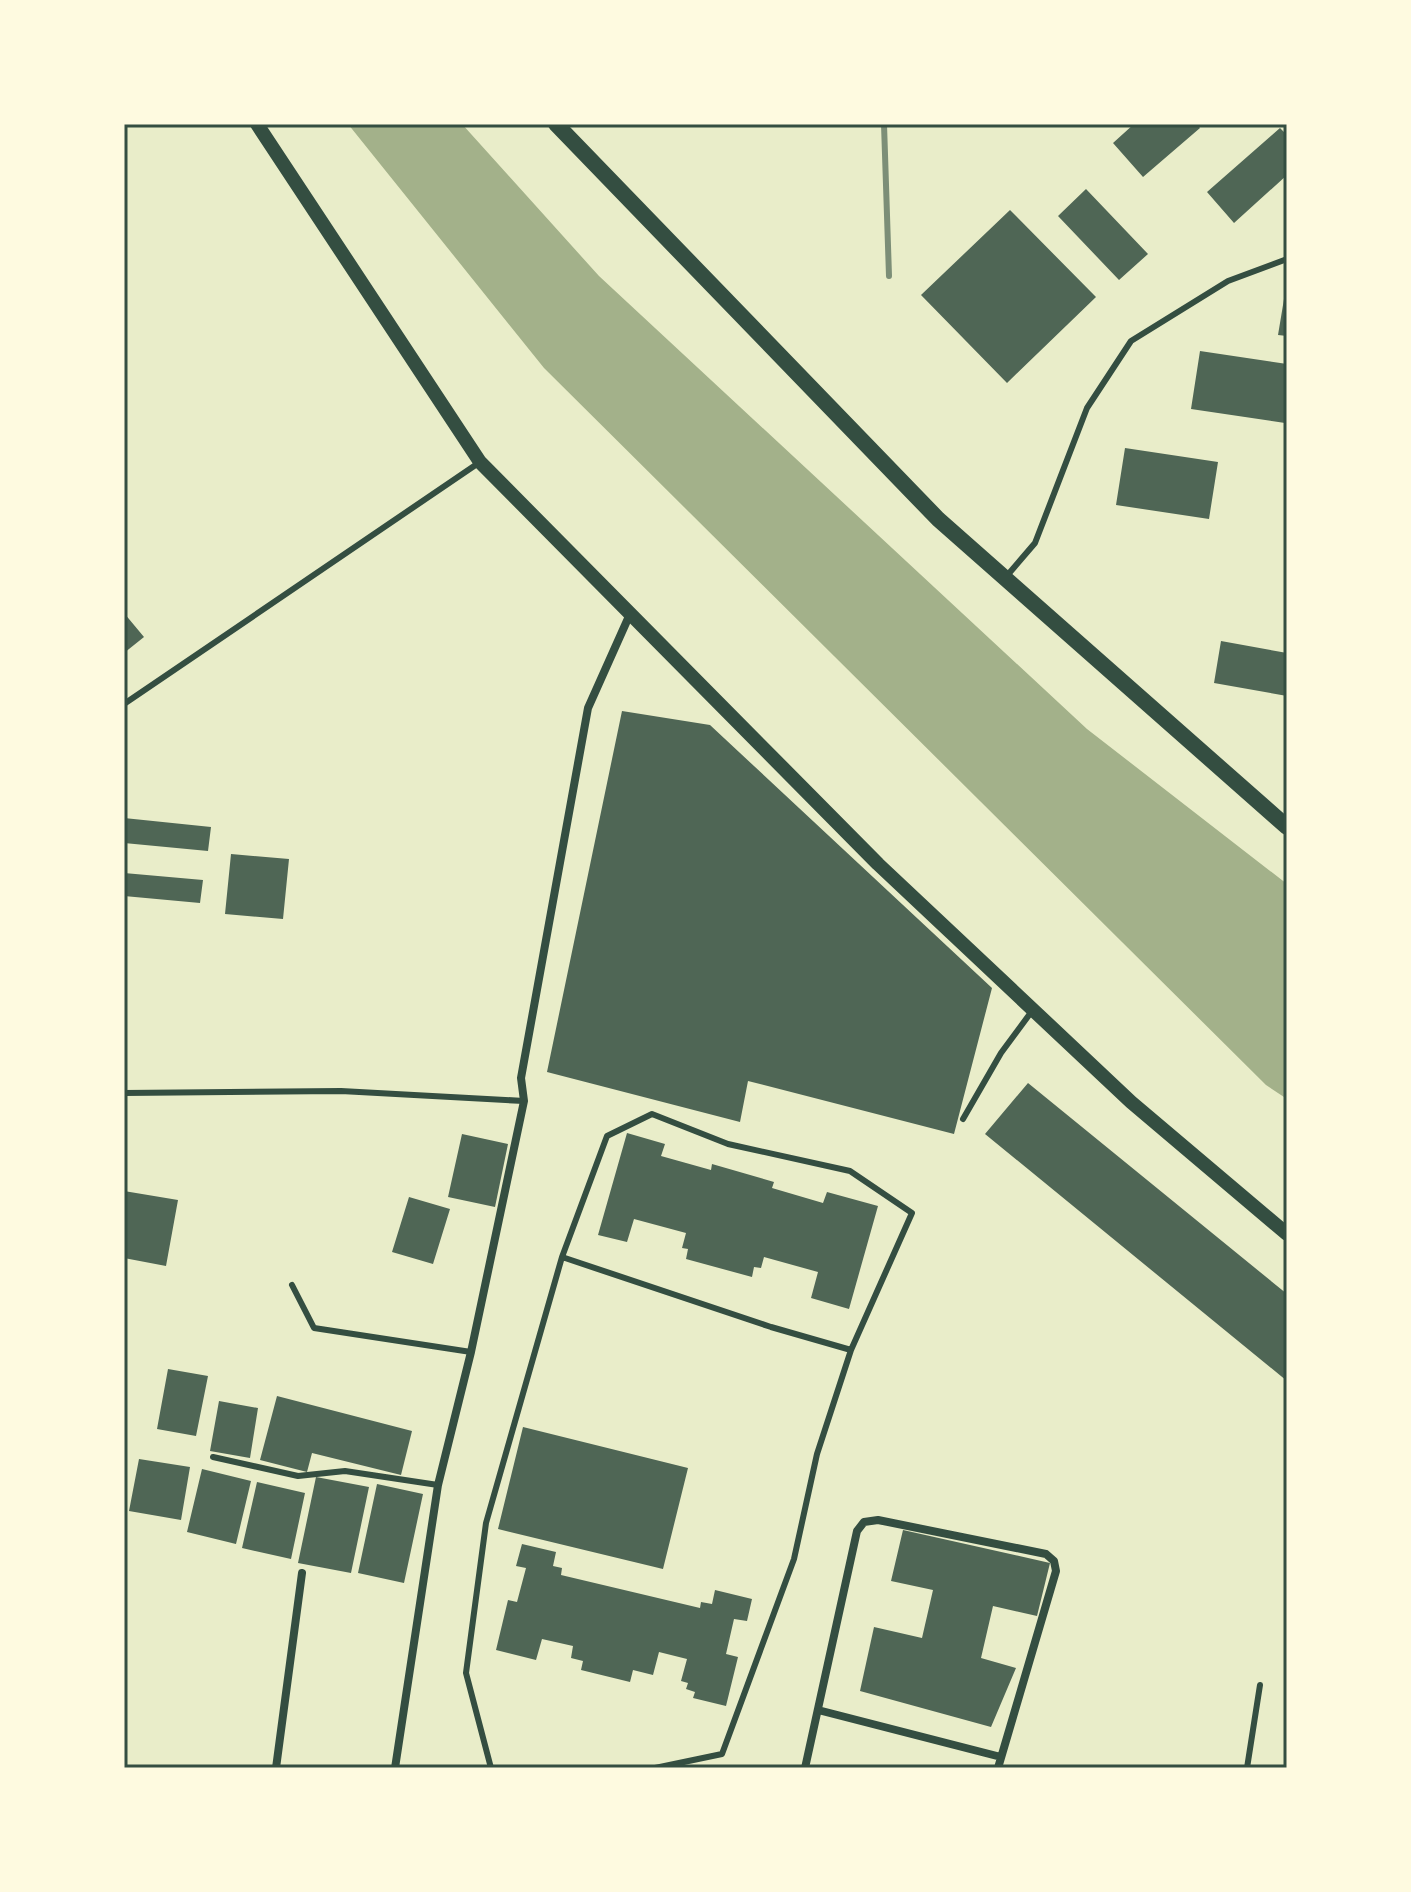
<svg xmlns="http://www.w3.org/2000/svg" width="1411" height="1892" viewBox="0 0 1411 1892" font-family="'Public Sans',sans-serif">
<style>
.water{fill:#a3b18a}
.building{fill:#4f6655}
.lines{fill:none;stroke-linecap:round;stroke-linejoin:round}
.service{stroke:#344e41;stroke-width:6}
.minor{stroke:#344e41;stroke-width:8}
.tertiary{stroke:#344e41;stroke-width:14}
.secondary{stroke:#344e41;stroke-width:16}
.rail{stroke:#7c8e77;stroke-width:6}
.neatline{fill:none;stroke:#344e41;stroke-width:3}
</style>
<rect width="100%" height="100%" fill="#e9edc9"/>
<path class="water" d="M348,124H462L599,276L1087,729L1287,884V1099L1266,1085L544,368Z"/>
<path class="building" d="M1134,124H1197L1200,128L1143,177L1113,143Z
M1280,128L1287,135V175L1234,223L1207,192Z
M1086,189L1148,254L1119,280L1058,216Z
M1010,210L1096,297L1007,383L921,295Z
M1284,299L1287,300V336L1278,335Z
M1200,351L1287,364L1285,423L1191,409Z
M1125,448L1218,462L1209,519L1116,505Z
M124,613L144,637L124,653Z
M1221,641L1287,653V696L1214,683Z
M622,711L710,725L992,988L954,1134L748,1081L740,1122L547,1072Z
M124,818L211,827L208,851L124,843Z
M231,854L289,859L283,919L225,914Z
M124,873L203,880L200,903L124,896Z
M1028,1083L1287,1294V1381L985,1134Z
M627,1133L665,1144L661,1156L711,1170L712,1164L774,1182L772,1188L823,1203L827,1192L878,1206L849,1309L811,1298L818,1272L764,1257L761,1268L754,1267L752,1277L686,1259L688,1249L682,1248L686,1233L634,1219L627,1242L598,1235Z
M462,1134L508,1144L495,1207L448,1197Z
M124,1191L178,1200L166,1266L124,1258Z
M409,1197L450,1209L433,1264L392,1252Z
M168,1369L208,1376L196,1436L157,1429Z
M277,1396L412,1431L401,1475L312,1453L307,1472L260,1460Z
M219,1401L258,1408L250,1458L210,1451Z
M523,1427L688,1468L663,1569L498,1529Z
M139,1459L190,1467L181,1520L129,1511Z
M202,1469L251,1481L236,1544L187,1532Z
M316,1477L369,1487L351,1573L298,1563Z
M257,1482L305,1493L291,1559L242,1548Z
M377,1484L423,1494L404,1583L358,1573Z
M903,1530L1050,1563L1037,1616L993,1606L981,1658L1016,1668L991,1727L860,1691L874,1627L922,1638L933,1590L891,1581Z
M522,1544L556,1552L553,1566L562,1568L561,1575L700,1608L701,1602L712,1604L715,1590L752,1599L747,1621L734,1619L726,1654L738,1657L726,1706L693,1698L695,1692L686,1689L688,1683L681,1681L687,1659L659,1652L653,1675L633,1670L630,1682L581,1670L583,1661L571,1658L573,1646L542,1639L536,1660L496,1650L508,1600L517,1602L526,1568L516,1566Z"/>
<g class="lines">
<path class="service" d="M1005,578L1035,543L1087,408L1131,341L1228,281L1287,259
M124,704L480,462
M124,1093L341,1091L524,1101
M963,1119L1001,1053L1032,1011
M562,1257L771,1327L851,1350
M292,1285L314,1328L471,1352
M213,1457L298,1476L345,1471L438,1485
M491,1768L466,1673L486,1523L562,1257L607,1136L652,1114L728,1144L850,1171L912,1213L851,1350L817,1454L794,1559L722,1754L655,1768
M1247,1768L1260,1685"/>
<path class="minor" d="M818,1710L1001,1757
M276,1768L302,1573
M395,1768L438,1485L471,1352L524,1101L521,1078L588,708L630,614
M805,1768L857,1531L864,1522L878,1520L1046,1554L1054,1561L1056,1571L998,1768"/>
<path class="tertiary" d="M257,124L480,462L878,864L1131,1102L1287,1234"/>
<path class="secondary" d="M556,124L938,519L1287,827"/>
<path class="rail" d="M884,124L889,276"/>
</g>
<rect width="1411" height="1892" fill="none" stroke="#fefae0" stroke-width="252"/>
<rect x="126" y="126" width="1159" height="1640" class="neatline"/>
</svg>
